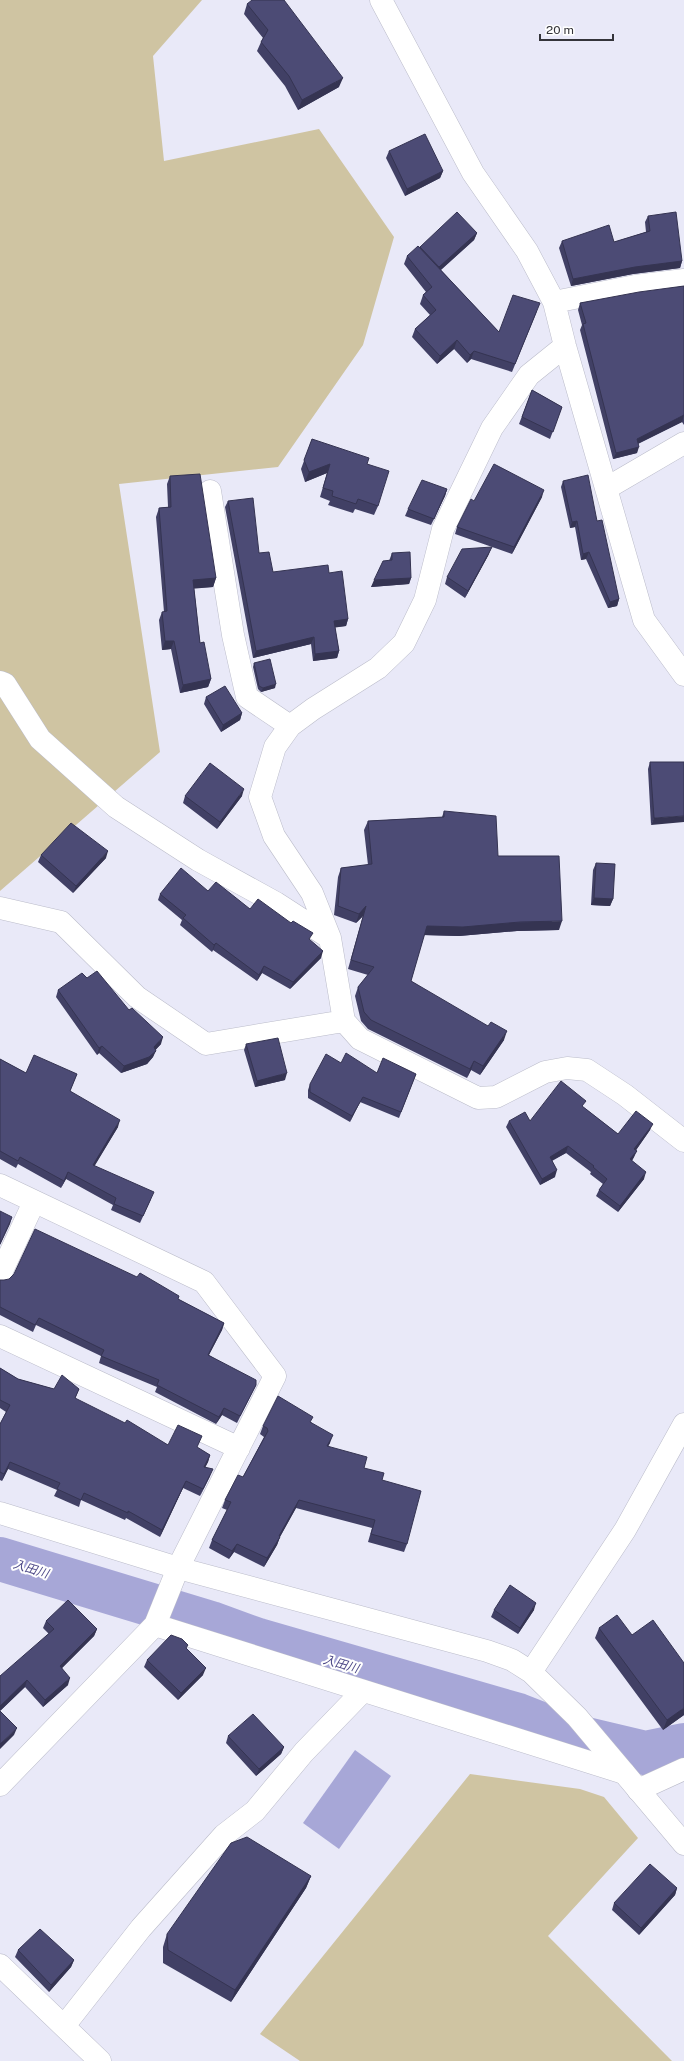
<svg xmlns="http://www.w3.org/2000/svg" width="684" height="2061" viewBox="0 0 684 2061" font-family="'Public Sans','Noto Sans JP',sans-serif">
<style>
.green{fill:#cfc4a2}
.water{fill:#a7a7d7}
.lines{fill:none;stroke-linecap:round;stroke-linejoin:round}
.river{stroke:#a7a7d7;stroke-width:44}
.street-casing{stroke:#bbbcca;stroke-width:23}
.secondary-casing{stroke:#bbbcca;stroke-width:23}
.street{stroke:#fff;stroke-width:22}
.secondary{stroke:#fff;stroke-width:22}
.wall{fill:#414065}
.shaded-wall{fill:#353452}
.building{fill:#4c4b75;stroke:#353452}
.labels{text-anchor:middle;stroke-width:4;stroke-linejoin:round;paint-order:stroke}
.water-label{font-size:12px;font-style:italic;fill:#4d4987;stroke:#fff}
</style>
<rect width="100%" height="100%" fill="#e9e9f8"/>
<path class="green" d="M0,0H202L153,56L164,161L319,129L394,237L363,345L278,467L119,484L160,752L0,891Z
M470,1774L580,1789L604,1797L638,1838L548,1936L672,2061H300L260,2034Z"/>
<path class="water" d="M355,1750L391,1776L339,1849L303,1823Z"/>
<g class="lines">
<path class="river" d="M0,1559L211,1623L258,1640L518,1715L569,1735L645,1753L684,1745"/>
<g class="street-casing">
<path id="street" d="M381,0L473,173L527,251L554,302L565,346L644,620L684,675
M554,302L635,286L684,280
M565,346L529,375L492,428L443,529L425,600L404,643L378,668L313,709L290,726L275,747L260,797L274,836L312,893L330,938L344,1021L360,1039L478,1098L496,1097L545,1072L567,1068L587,1070L625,1095L684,1141
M607,488L684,443
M210,491L233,635L247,697L290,726
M0,682L5,684L40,739L116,807L198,860L276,903L330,938
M0,908L61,922L137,997L206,1044L344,1021
M0,1185L204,1282L275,1376L178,1568L155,1625L0,1785
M0,1275L34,1202
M0,1336L239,1448
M155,1625L624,1773
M638,1790L684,1769
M0,1965L100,2061
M64,2026L141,1928L224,1835L255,1811L304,1752L363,1691"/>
</g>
<g class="secondary-casing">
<path id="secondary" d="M0,1513L178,1568L487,1651L512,1660L531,1672L577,1717L684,1844
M531,1672L625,1530L684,1424"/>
</g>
<use href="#street" class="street"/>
<use href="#secondary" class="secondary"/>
</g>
<path class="wall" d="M247,4L339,87L298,110L285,86L257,51L261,42L263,38L244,14Z
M389,151L443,171L440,178L405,196L386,158Z
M648,216L682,261L680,268L633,274L571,286L559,248L562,241L614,242L646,232L645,222Z
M477,233L474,240L441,270L499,332L537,311L512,372L471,359L467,363L454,349L437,364L412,337L415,329L430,315L420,304L423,295L426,292L404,264L407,256L419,247Z
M684,286V425L682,422L638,444L637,453L613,459L580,330L582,325L578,310L580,303Z
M532,390L562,407L550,439L519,424Z
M312,439L367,464L378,506L374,515L355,509L353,513L328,505L330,501L320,497L327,473L305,482L301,469Z
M170,476L216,578L213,587L194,588L200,643L211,679L208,687L180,693L171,649L162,650L159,620L162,612H164L156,517L159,508L168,507L167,484Z
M563,481L597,521L619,599L617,606L608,608L586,559L581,560L575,527L570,528L561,487Z
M447,489L445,496L431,525L405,516L408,509Z
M542,497L512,554L455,534L457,527L474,501Z
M228,501L259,553L273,572L329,573L348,619L346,626L335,627L339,651L337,658L313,661L311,644L253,658L225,507Z
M392,553L411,578L409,584L371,587L389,561Z
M489,554L465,598L445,584L447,577Z
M254,663L275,688L261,692L258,689L253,667Z
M206,697L242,713L240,720L221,732L204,704Z
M650,762H684L651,825L648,769Z
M185,796H242L217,829L183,803Z
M444,811L498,856L559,930L517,931L459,936L424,935L411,981L504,1040L480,1075L471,1070L467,1078L368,1029L361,1021L355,996L358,987L368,975L348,969L363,916L356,923L334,915L338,877L341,868L368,865L364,830L368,821L442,817Z
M41,855L106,858L73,893L38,862Z
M596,863L613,899L610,906L591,905L593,870Z
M208,891L250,909L310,940L321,958L290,989L262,973L257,981L213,950L212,952L180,925L182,920L158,900L160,894Z
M87,978L129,1010L161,1044L155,1050L153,1057L147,1064L121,1073L99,1053L97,1055L56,997L58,990Z
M246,1044L285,1080L255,1087L244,1050Z
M0,1059L26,1073L77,1074L70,1091L118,1127L94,1166L151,1199L140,1223L111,1210L113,1205L66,1179L61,1188L18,1164L16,1168L0,1159Z
M341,1063L377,1073L416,1074L399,1118L360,1102L350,1122L308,1098V1090L310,1084Z
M583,1107L618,1134L650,1130L636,1150L634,1157L632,1161L644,1179L618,1212L596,1196L599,1190L603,1184L590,1174L591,1172L566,1153L552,1161L555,1177L540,1185L506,1127L509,1121H530Z
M0,1280L178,1299L224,1323L222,1330L209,1355L256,1385L237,1423L222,1415L216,1424L155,1392L157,1387L99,1363L101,1356L36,1325L33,1332L0,1315Z
M0,1368L18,1379L54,1389H79L75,1399L168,1445L197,1448L210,1455L208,1462L205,1467L210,1476L200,1496L183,1488L160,1537L126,1518L125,1520L81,1500L79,1507L54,1496L57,1490L8,1469L2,1481L0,1480V1424L6,1412L0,1408Z
M311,1422L330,1443L328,1446L364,1468L382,1480L407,1544L404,1552L368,1542L372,1528L296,1508L280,1537L277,1545L264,1567L234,1552L229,1559L209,1548L212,1540L227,1510L222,1508L225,1500L243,1477L264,1437L260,1434L263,1426Z
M494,1610H534L518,1634L491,1617Z
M46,1621L97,1629L94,1636L62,1668L68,1685L43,1707L25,1687L0,1711L49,1634L43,1628Z
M599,1628L632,1635L684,1715L663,1730L595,1638Z
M187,1649L203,1675L178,1700L144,1667L147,1660Z
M228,1736L284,1747L281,1754L256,1776L226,1743Z
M311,1876L306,1888L231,2002L163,1963V1947L167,1934Z
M677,1888L675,1895L639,1935L612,1910L614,1903Z
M18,1950L74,1960L71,1967L49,1992L15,1957Z"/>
<path class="shaded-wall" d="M343,78L339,87L298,110L302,100Z
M443,171L440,178L405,196L407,189Z
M477,233L474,240L436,274L439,267Z
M682,261L680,268L633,274L571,286L573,279L635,267Z
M457,340L454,349L437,364L440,356Z
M474,351L471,359L467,363L470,355Z
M684,415L682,422L635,445L637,439Z
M639,447L637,453L613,459L616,453Z
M330,464L327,473L305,482L309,472Z
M447,489L445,496L431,525L434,519Z
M544,490L542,497L512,554L514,547Z
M577,521L575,527L570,528L572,522Z
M492,547L489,554L465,598L468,591Z
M589,552L586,559L581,560L583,554Z
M216,578L213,587L190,589L193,580Z
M411,578L409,584L371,587L374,580Z
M619,599L617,606L608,608L610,602Z
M348,619L346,626L332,628L334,621Z
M314,637L311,644L253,658L256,651Z
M165,641H174L171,649L162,650Z
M339,651L337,658L313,661L315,654Z
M211,679L208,687L180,693L183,685Z
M276,684L275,688L261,692L263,688Z
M242,713L240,720L221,732L223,725Z
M244,789L242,796L217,829L220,822Z
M684,816V822L651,825L654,818Z
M108,851L106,858L73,893L76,886Z
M594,898L613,899L610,906L591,905Z
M366,906L363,916L356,923L359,914Z
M562,921L559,930L517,931L459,936L423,935L427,926Z
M216,943L213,950L212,952L214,945Z
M323,951L321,958L290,989L293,982Z
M264,966L262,973L257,981L259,975Z
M507,1031L504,1040L480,1075L483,1066Z
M163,1037L161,1044L152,1054L154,1047Z
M102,1046L99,1053L97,1055L99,1048Z
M156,1051L153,1057L147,1064L121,1073L124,1066Z
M474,1061L471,1070L467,1078L470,1069Z
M287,1073L285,1080L255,1087L257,1081Z
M363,1097L360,1102L350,1122L352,1116Z
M120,1120L118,1127L91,1172L93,1165Z
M653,1124L650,1130L632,1156L634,1149Z
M568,1146L566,1153L547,1163L550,1157Z
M637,1151L634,1157L628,1166L630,1159Z
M557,1170L555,1177L540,1185L542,1179Z
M68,1172L66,1179L61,1188L64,1181Z
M646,1172L644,1179L618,1212L620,1206Z
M12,1217L10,1224L0,1245V1244Z
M224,1323L222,1330L205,1362L208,1355Z
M224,1408L222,1415L216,1424L219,1417Z
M333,1435L330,1443L324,1454L327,1446Z
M210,1455L208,1462L202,1474L204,1467Z
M10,1462L8,1469L2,1481L4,1474Z
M213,1469L210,1476L200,1496L203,1489Z
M186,1481L183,1488L160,1537L162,1530Z
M299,1500L296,1508L277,1542L280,1537L277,1545L264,1567L267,1558Z
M237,1544L234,1552L229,1559L232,1551Z
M536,1603L534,1610L518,1634L520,1628Z
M97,1629L94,1636L57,1673L60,1666Z
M206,1668L203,1675L178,1700L181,1693Z
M70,1678L68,1685L43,1707L45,1700Z
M27,1680L25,1687L0,1711V1706Z
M684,1708V1715L663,1730L667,1720Z
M17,1728L14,1735L0,1749V1744Z
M284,1747L281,1754L256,1776L259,1769Z
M311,1876L306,1888L231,2002L235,1990Z
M677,1888L675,1895L639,1935L641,1928Z
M74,1960L71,1967L49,1992L51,1985Z"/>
<path class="building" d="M252,0H284L343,78L302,100L289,76L261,42L268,30L247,4Z
M425,134L443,171L407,189L389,151Z
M457,212L477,233L439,267L420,247Z
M676,212L682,261L635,267L573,279L562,241L609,225L614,242L650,231L648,216Z
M418,246L499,332L513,295L540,303L515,364L474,351L470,355L457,340L440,356L415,329L436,310L423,295L432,287L407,256Z
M684,286V415L637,439L639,447L616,453L583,324L586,323L580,303L639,292Z
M532,390L562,407L553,432L522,417Z
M312,439L369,458L367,464L389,471L378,506L358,499L356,504L332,496L333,491L323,488L330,464L309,472L304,460Z
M494,464L544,490L514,547L457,527L471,499L474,501Z
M200,474L216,578L193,580L200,643L204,642L211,679L183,685L174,641H165L162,612L167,611L159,508L171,507L170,476Z
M588,475L597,521L602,520L619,599L610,602L589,552L583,554L577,521L572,522L563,481Z
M422,480L447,489L434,519L408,509Z
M253,498L259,553L269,552L273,572L328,565L329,573L342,571L348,619L334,621L339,651L315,654L314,637L256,651L228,501Z
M492,547L468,591L447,577L462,549Z
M410,552L411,578L374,580L383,561L392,560V553Z
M270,659L276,684L263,688L259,686L254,663Z
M225,686L242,713L223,725L206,697Z
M650,762H684V816L654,818Z
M210,763L244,789L220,822L185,796Z
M444,811L496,816L498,856H559L562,921L520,922L463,927L427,926L411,981L488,1026L491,1022L507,1031L483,1066L474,1061L470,1069L371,1020L364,1012L358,987L374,967L351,960L366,906L359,914L338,906L341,868L372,864L368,821L444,817Z
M71,823L108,851L76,886L41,855Z
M596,863L615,864L613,899L594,898Z
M181,868L208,891L216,882L250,909L258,899L291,923L293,921L313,933L309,939L323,951L293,982L264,966L259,975L216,943L214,945L183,918L186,915L160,894Z
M97,971L129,1010L132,1008L163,1037L154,1047L156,1051L149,1057L124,1066L102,1046L99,1048L58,990L82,973L87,978Z
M278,1038L287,1073L257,1081L246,1044Z
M346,1053L377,1073L383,1058L416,1074L401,1112L363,1097L352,1116L310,1092V1084L326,1054L341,1063Z
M34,1055L77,1074L70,1091L120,1120L93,1165L154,1192L143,1216L114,1204L116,1198L68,1172L64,1181L20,1157L18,1161L0,1151V1059L26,1073Z
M561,1081L586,1101L582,1106L618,1134L636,1111L653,1124L634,1149L637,1151L630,1159L646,1172L620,1206L599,1190L607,1179L593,1167L594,1166L568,1146L550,1157L557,1170L542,1179L509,1121L525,1112L530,1121Z
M0,1211L12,1217L0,1244Z
M35,1229L137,1277L140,1273L179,1296L178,1299L224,1323L208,1355L256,1380V1385L240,1416L224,1408L219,1417L157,1385L159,1380L101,1356L104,1350L39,1318L35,1325L0,1307V1280H4L9,1279L14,1274Z
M0,1368L18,1379L54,1389L62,1375L79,1389L75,1398L125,1423L127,1420L168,1445L178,1425L202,1436L197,1447L210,1455L204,1467L213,1469L203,1489L186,1481L162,1530L128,1511V1513L84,1493L81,1500L57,1489L60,1483L10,1462L4,1474L0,1472V1424L10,1405L0,1400Z
M278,1396L313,1417L310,1422L333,1435L327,1446L367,1457L364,1468L384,1473L382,1480L421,1491L407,1544L371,1534L375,1520L299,1500L279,1536L280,1537L267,1558L237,1544L232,1551L212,1540L231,1502L225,1500L238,1475L243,1477L268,1431L267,1428L263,1426Z
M510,1585L536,1603L520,1628L494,1610Z
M68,1600L97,1629L60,1666L70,1678L45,1700L27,1680L0,1706V1676L54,1629L46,1621Z
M617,1615L632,1635L653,1620L684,1663V1708L667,1720L599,1628Z
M171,1635L182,1639L188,1645L186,1648L206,1668L181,1693L147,1660Z
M0,1711L17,1728L0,1744Z
M253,1714L284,1747L259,1769L228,1736Z
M247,1837L311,1876L235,1990L168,1950L167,1934L231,1843Z
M650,1864L677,1888L641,1928L614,1903Z
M40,1929L74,1960L51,1985L18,1950Z"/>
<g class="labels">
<g class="water-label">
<text transform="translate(31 1569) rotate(17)" y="4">入田川</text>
<text transform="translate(341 1664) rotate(16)" y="4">入田川</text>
</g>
</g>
<path d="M540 34v6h73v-6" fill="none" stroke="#34343a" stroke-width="2"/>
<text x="546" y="34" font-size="12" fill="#34343a" stroke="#ffffff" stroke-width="3" paint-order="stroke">20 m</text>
</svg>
